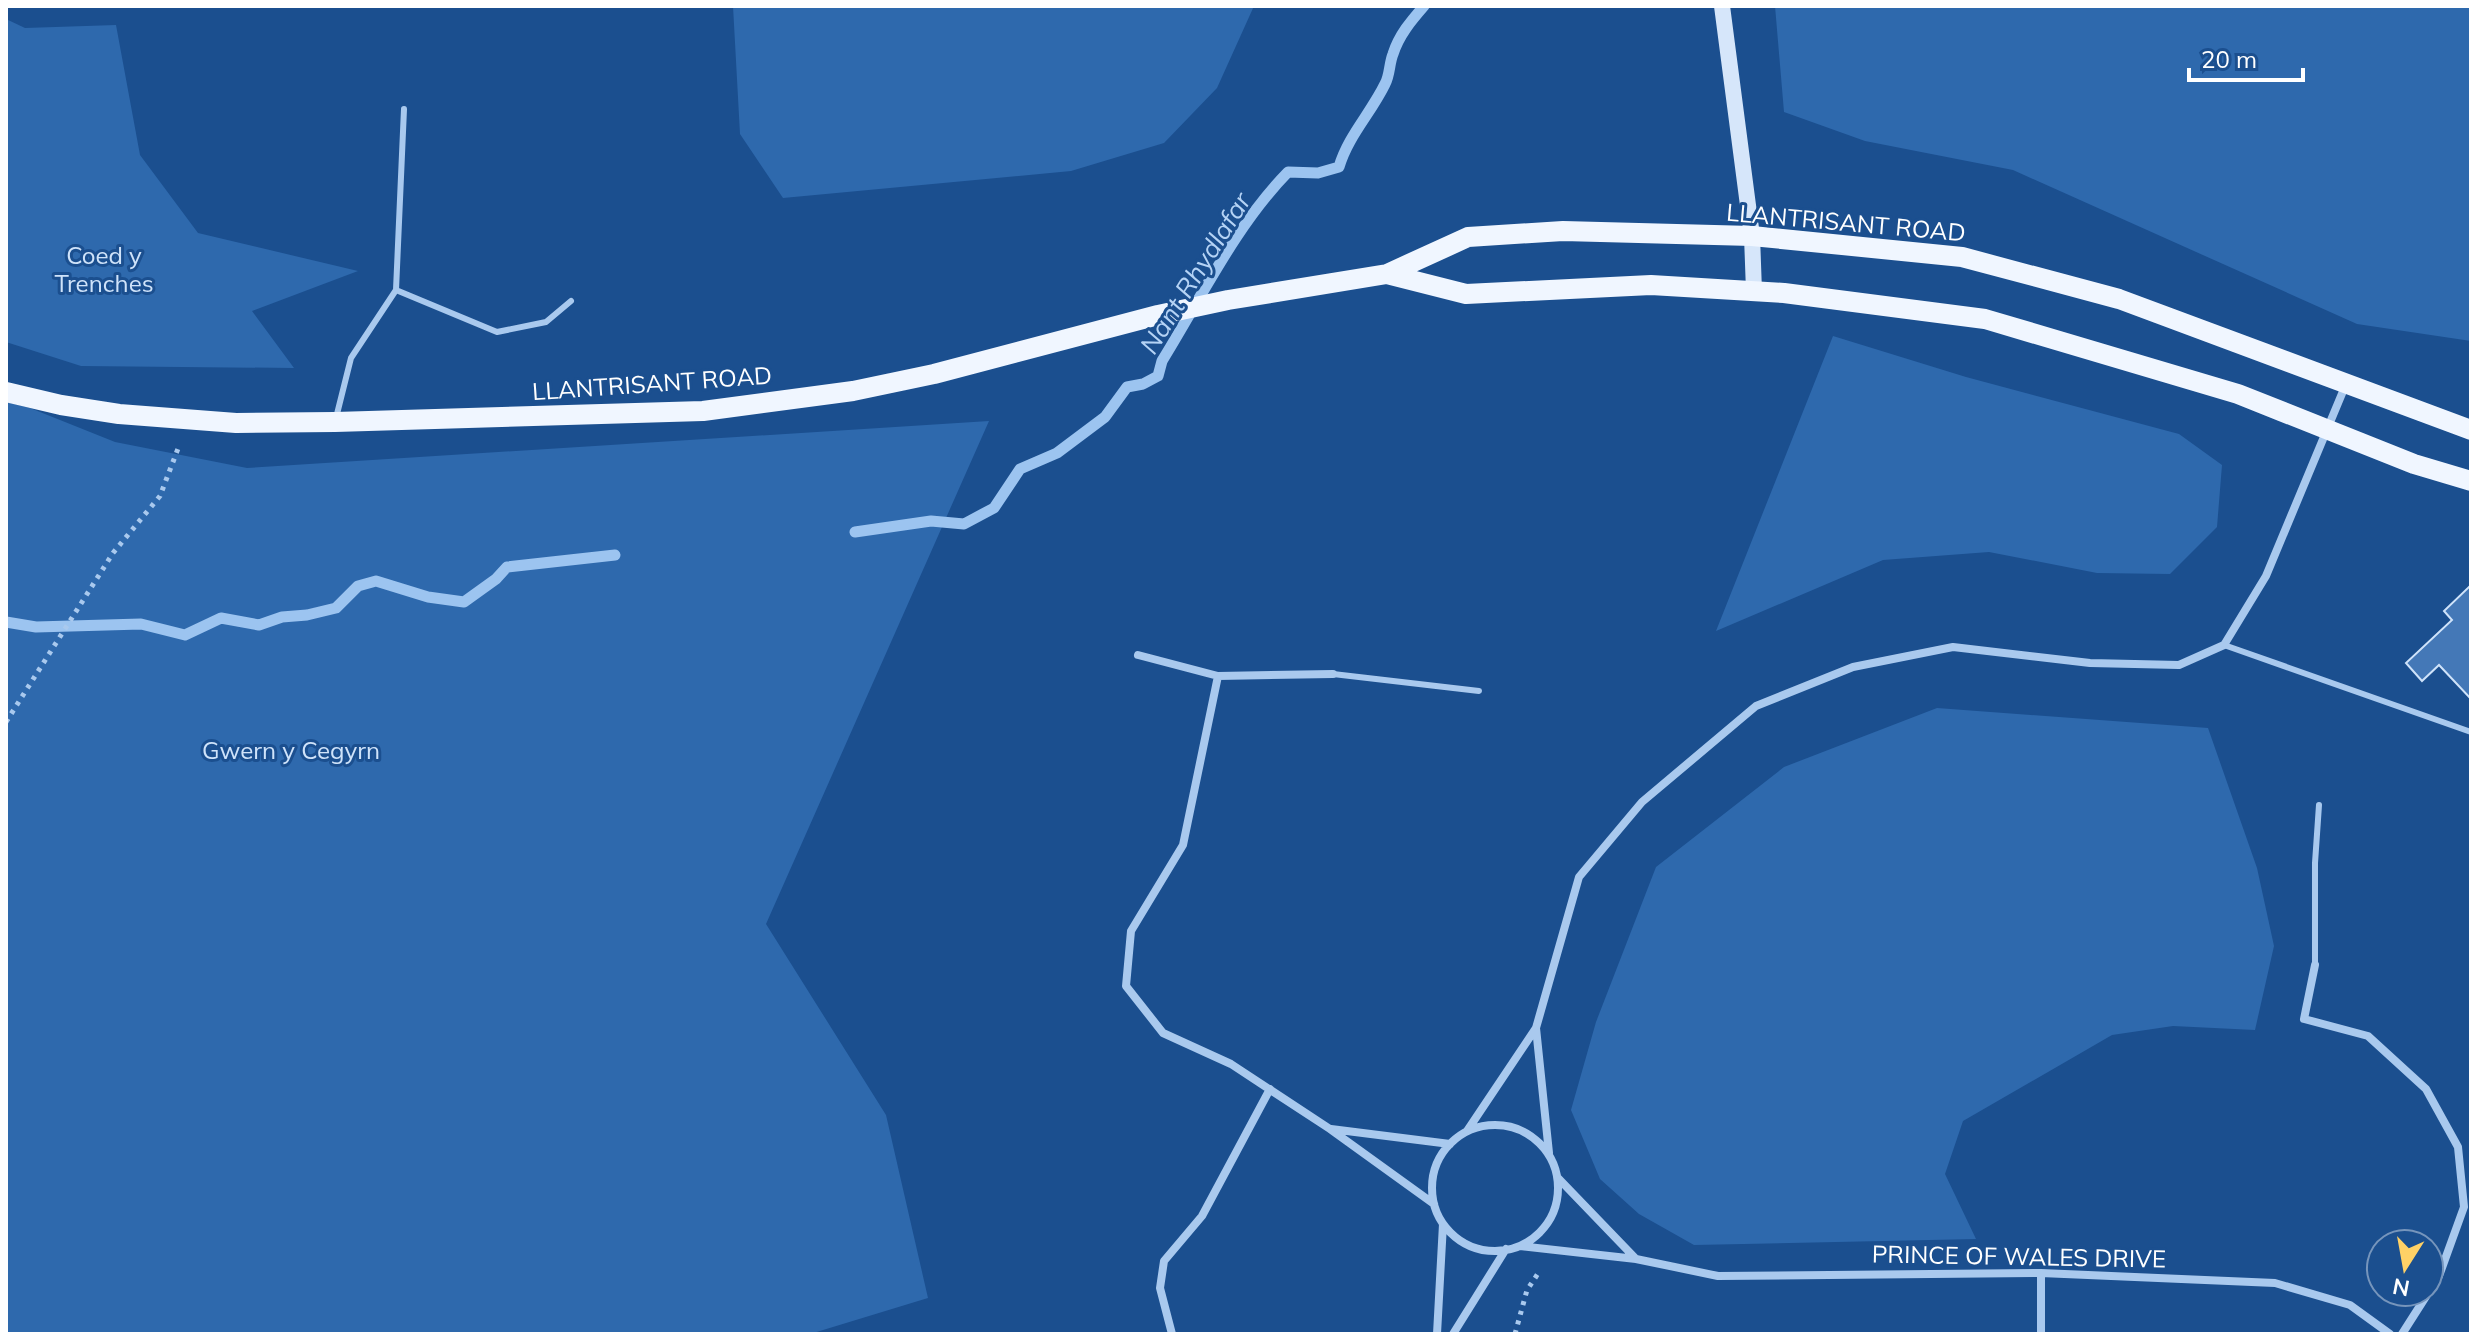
<svg xmlns="http://www.w3.org/2000/svg" width="2477" height="1340" viewBox="0 0 2477 1340" font-family="Mulish,sans-serif">
	<style>
		.green { fill: #2e69ad }
		.lines { fill: none; stroke-linecap: round; stroke-linejoin: round }
		.stream { stroke: #9cc4f0; stroke-width: 11 }
		.building { fill: #4478b7; stroke: #cfe3fa; stroke-width: 2 }
		.path { stroke: #a9c9ee; stroke-width: 5; stroke-dasharray: 4 6; stroke-linecap: butt }
		.lane { stroke: #a9c9ee; stroke-width: 6 }
		.street { stroke: #a9c9ee; stroke-width: 8 }
		.secondary { stroke: #d6e6fa; stroke-width: 16 }
		.primary { stroke: #f0f6ff; stroke-width: 20 }
		.labels { text-anchor: middle; dominant-baseline: central; stroke-width: 6; stroke-linejoin: round; paint-order: stroke }
		.street-label { font-size: 24px; fill: #fff; stroke: #1b4f8f }
		.park-label { font-size: 24px; fill: #cfe3fa; stroke: #1b4f8f }
		.water-label { font-size: 26px; font-style: italic; fill: #b5d3f5; stroke: #1b4f8f }
	</style>
	<rect width="100%" height="100%" fill="#1b4f8f"/>
	<path class="green" d="M733,6H1254L1217,88L1164,143L1071,171L783,198L740,134Z
		M1775,6H2471V341L2357,324L2013,170L1865,141L1784,112Z
		M6,19L25,28L116,25L140,155L198,233L358,271L252,311L294,368L81,366L6,342Z
		M1833,336L1966,377L2179,434L2222,465L2217,527L2170,574L2097,573L1989,552L1883,560L1716,631Z
		M6,402L30,408L115,442L247,468L989,421L766,924L886,1115L928,1298L810,1334H6Z
		M1937,708L2208,728L2257,868L2274,946L2255,1030L2173,1026L2112,1035L1963,1121L1945,1174L1976,1239L1694,1245L1639,1214L1600,1179L1571,1110L1596,1022L1656,867L1784,767Z"/>
	<g class="lines">
		<path class="stream" d="M855,532L931,521L964,524L994,508L1020,469L1057,453L1105,417L1127,387L1143,384L1158,376L1162,361C1201,298 1236,225 1288,172L1318,173L1339,167C1348,136 1371,113 1385,84C1390,75 1389,64 1393,54C1399,35 1411,21 1424,6
			M6,622L36,627L141,624L185,635L221,618L259,625L282,617L307,615L336,608L358,586L376,581L428,597L464,602L496,579L507,567L615,555"/>
	</g>
	<path class="building" d="M2471,585V699L2439,665L2422,681L2406,663L2452,620L2444,611Z"/>
	<g class="lines">
		<path class="path" d="M6,722L113,553L160,496L179,446
			M1515,1334L1527,1290L1539,1272"/>
		<path class="lane" d="M396,290L497,332L546,322L571,301
			M336,418L351,358L396,290L404,109
			M2224,645L2471,732
			M1333,674L1479,691
			M2315,965V863L2319,805"/>
		<path class="street" d="M1138,655L1218,676L1333,674
			M1218,676L1183,845L1131,931L1126,986L1163,1033L1231,1064L1330,1129L1434,1204
			M2315,965L2304,1019L2368,1036L2426,1089L2458,1147L2464,1207L2439,1276L2402,1334
			M1536,1028L1549,1153
			M1432 1188a63 63 0 1 1 126 0a63 63 0 1 1-126 0Z
			M1331,1129L1450,1144
			M1467,1131L1536,1028L1579,877L1642,802L1756,706L1853,667L1953,647L2090,663L2179,665L2224,645L2266,576L2346,384
			M1558,1178L1636,1259
			M1520,1246L1636,1259L1718,1276L2041,1273L2275,1283L2350,1305L2390,1334
			M1172,1334L1160,1288L1164,1261L1202,1216L1270,1089
			M1437,1334L1443,1224
			M1453,1334L1506,1249
			M2041,1334V1273"/>
		<path class="secondary" d="M1722,6L1752,236L1754,291"/>
		<path class="primary" d="M1387,274L1466,294L1651,285L1784,293L1985,319L2238,394L2414,464L2471,481
			M6,392L61,405L119,414L236,423L335,422L703,411L853,391L934,374L1158,315L1228,300L1387,274L1468,237L1563,231L1752,236L1962,257L2119,299L2471,430"/>
	</g>
	<g class="labels">
		<g class="street-label">
			<text transform="translate(1846 222) rotate(5)">LLANTRISANT ROAD</text>
			<text transform="translate(652 383) rotate(-4)">LLANTRISANT ROAD</text>
			<text transform="translate(2019 1256) rotate(1)">PRINCE OF WALES DRIVE</text>
		</g>
		<g class="park-label">
			<text x="104" y="255">Coed y<tspan x="104" dy="28">Trenches</tspan></text>
			<text x="291" y="750">Gwern y Cegyrn</text>
		</g>
		<g class="water-label">
			<text transform="translate(1195 273) rotate(-58)">Nant Rhydlafar</text>
		</g>
	</g>
	<rect width="2477" height="1340" fill="none" stroke="#ffffff" stroke-width="16"/>
	<g transform="translate(2405 1268) rotate(191)"><circle r="38" fill="#1b4f8f" stroke="#7695bc" stroke-width="2"/>
	<path d="M0-6L14 30L0 20L-14 30Z" fill="#ffd166"/>
	<text y="-12" font-size="22" font-weight="bold" text-anchor="middle" fill="#ffffff">N</text>
	</g>
	<path d="M2189 68v12h114v-12" fill="none" stroke="#ffffff" stroke-width="4"/>
	<text x="2201" y="68" font-size="24" fill="#ffffff" stroke="#1b4f8f" stroke-width="6" paint-order="stroke">20 m</text>
</svg>
